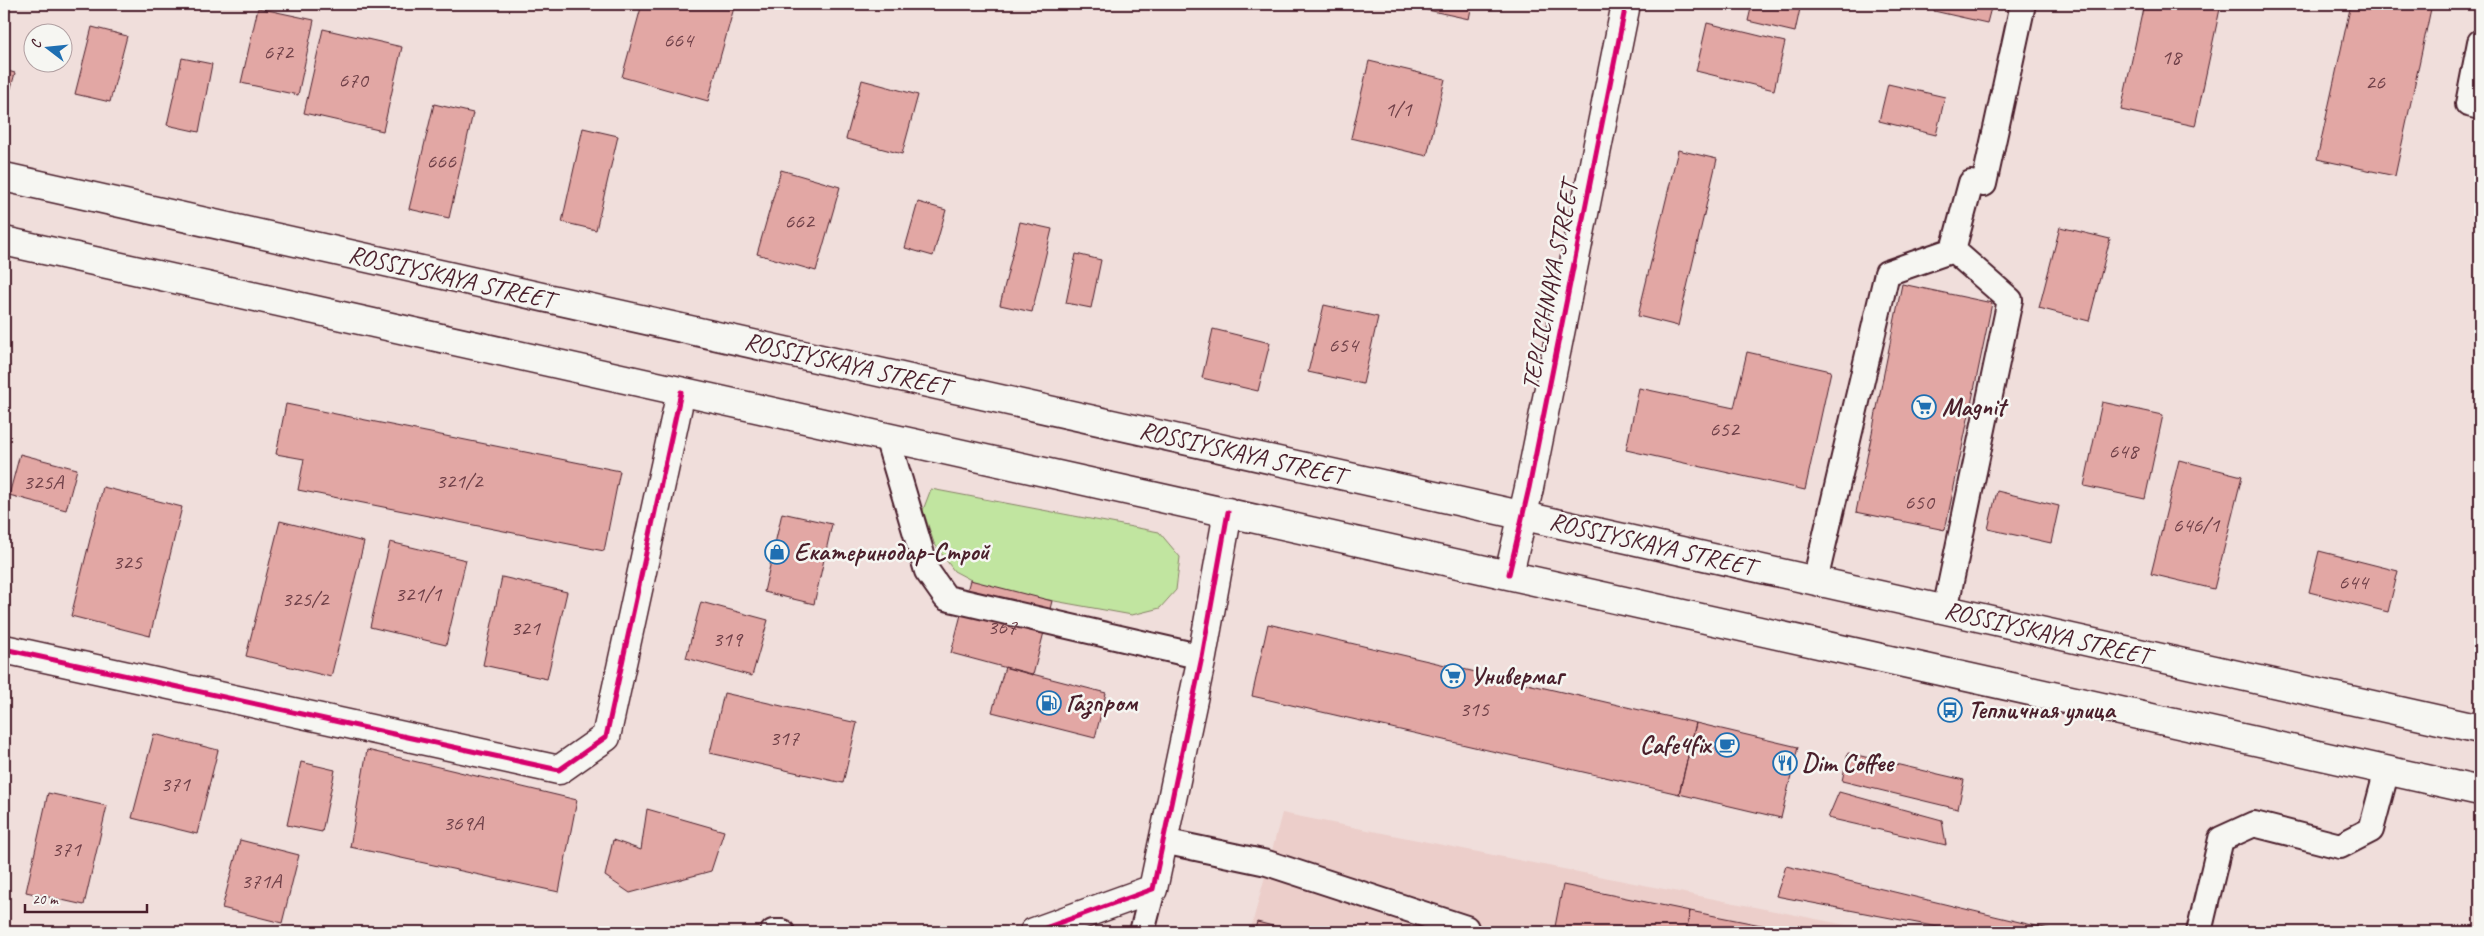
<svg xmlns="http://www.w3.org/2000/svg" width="2484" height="936" viewBox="0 0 2484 936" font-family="Caveat,sans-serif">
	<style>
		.built { fill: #ecceca }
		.green { fill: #c1e5a0; stroke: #868266 }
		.building { fill: #e2a7a4; stroke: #4a1f2b }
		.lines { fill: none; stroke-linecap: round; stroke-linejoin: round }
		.service-casing { stroke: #4a1f2b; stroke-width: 28 }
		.minor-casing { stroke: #4a1f2b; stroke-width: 31 }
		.secondary-casing { stroke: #4a1f2b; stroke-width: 31 }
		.service { stroke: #f6f6f2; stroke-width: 24 }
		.minor { stroke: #f6f6f2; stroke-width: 28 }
		.secondary { stroke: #f6f6f2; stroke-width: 28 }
		.cycleway-casing { stroke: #f6f6f2; stroke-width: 8 }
		.cycleway { stroke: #d6006c; stroke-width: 5 }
		.labels { text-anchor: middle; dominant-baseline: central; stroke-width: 5; stroke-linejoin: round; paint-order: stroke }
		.number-label { font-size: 22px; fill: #704149 }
		.street-label { font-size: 25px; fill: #4a1f2b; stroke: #f6f6f2 }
		.poi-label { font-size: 25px; font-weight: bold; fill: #4a1f2b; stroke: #f6f6f2; text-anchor: start }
	</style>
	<rect width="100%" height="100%" fill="#f0dedb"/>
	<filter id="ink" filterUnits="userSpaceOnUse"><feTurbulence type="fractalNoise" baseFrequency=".02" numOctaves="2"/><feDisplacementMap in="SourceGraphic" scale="10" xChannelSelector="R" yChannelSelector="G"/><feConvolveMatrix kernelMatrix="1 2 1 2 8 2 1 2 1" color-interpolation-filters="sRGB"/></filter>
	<g filter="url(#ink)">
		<path class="built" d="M1282,813L1881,932H1250Z"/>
		<path class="green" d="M931,489L1159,532L1180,557L1176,590L1160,608L1132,615L988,589L954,571L934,543L923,510Z"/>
		<path class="building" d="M642,4H735L708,101L622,77Z
			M1410,4H1472L1469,19L1409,6Z
			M1752,4H1801L1795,32L1748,21Z
			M1935,4H1992L1987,23L1934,11Z
			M2144,4H2221L2195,126L2121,110Z
			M2351,4H2432L2395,176L2317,159Z
			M258,8L314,20L298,95L241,83Z
			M1707,23L1785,42L1774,90L1696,71Z
			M92,27L127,36L110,102L75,94Z
			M323,29L402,47L383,131L304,113Z
			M182,58L212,64L199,132L167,125Z
			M1369,61L1445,79L1427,156L1351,138Z
			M4,70L15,73L9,95L4,94Z
			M862,80L918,95L902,154L846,139Z
			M1888,84L1945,97L1936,135L1879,121Z
			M434,104L473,113L449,218L409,209Z
			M583,128L618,136L596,230L562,222Z
			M1678,150L1717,159L1678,326L1638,316Z
			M781,170L840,187L816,271L757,254Z
			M918,202L946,210L933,256L905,248Z
			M1020,222L1052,229L1032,312L1000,305Z
			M2060,227L2110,239L2089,321L2039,308Z
			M1076,254L1101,260L1091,308L1066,303Z
			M1902,284L1992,303L1945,530L1856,512Z
			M1324,305L1378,317L1363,384L1308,372Z
			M1213,329L1270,343L1258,391L1202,378Z
			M1747,352L1831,371L1805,490L1626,450L1639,388L1734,408Z
			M2102,402L2163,415L2145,499L2084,486Z
			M286,404L620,471L604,551L298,490L304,459L276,454Z
			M20,454L77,469L66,510L9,495Z
			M2179,460L2242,476L2214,589L2151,574Z
			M103,487L182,507L150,636L71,616Z
			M1997,491L2059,506L2051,543L1988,529Z
			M782,513L832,524L814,604L764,592Z
			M280,521L364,542L331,677L246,656Z
			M390,542L466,560L446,645L370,627Z
			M2319,551L2398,571L2388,612L2309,592Z
			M502,577L567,592L547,679L483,665Z
			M970,580L1052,601L1033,675L951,653Z
			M701,602L768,620L752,676L686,658Z
			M1268,624L1696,723L1679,794L1252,696Z
			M1005,667L1106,693L1095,738L992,712Z
			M724,693L857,723L843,783L710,753Z
			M1696,723L1798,747L1781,818L1679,794Z
			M154,734L218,750L197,834L132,818Z
			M367,750L577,800L559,892L350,847Z
			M1848,753L1964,780L1958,809L1842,781Z
			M301,762L335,770L322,832L287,825Z
			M1839,792L1942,820L1946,845L1828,818Z
			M48,793L107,806L84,905L26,892Z
			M647,809L724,831L711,871L630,893L605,876L613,840L641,850Z
			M240,840L299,855L282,923L222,908Z
			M1786,866L2061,932H1964L1776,896Z
			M1563,885L1690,911L1686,932H1554Z
			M1690,911L1796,932H1686Z
			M1257,922L1297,932H1254Z"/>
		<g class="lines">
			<g class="service-casing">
				<path id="service" d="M2480,42L2468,104L2480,107
					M1984,184L2023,4
					M887,437L927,571L946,598L1202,657
					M1815,581L1887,273L1953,250L1971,183
					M1945,610L2010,300L1953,250
					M1163,841L1267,863L1466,928
					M773,932H782
					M1142,932L1153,889
					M2199,932L2221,839L2254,824L2340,846L2371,830L2387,770"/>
			</g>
			<g class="minor-casing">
				<path id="minor" d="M1509,574L1529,488L1626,4
					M4,649L559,770L606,737L681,392
					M1034,932L1153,889L1202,657L1228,512"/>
			</g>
			<g class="secondary-casing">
				<path id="secondary" d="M4,177L2480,729
					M4,241L2480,791"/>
			</g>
			<use href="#service" class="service"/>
			<use href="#minor" class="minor"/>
			<use href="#secondary" class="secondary"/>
			<g class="cycleway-casing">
				<path id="cycleway" d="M1509,574L1529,488L1626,4
					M4,649L559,770L606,737L681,392
					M1034,932L1153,889L1202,657L1228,512"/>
			</g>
			<use href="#cycleway" class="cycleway"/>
		</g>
	</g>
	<defs>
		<g id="supermarket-ring" transform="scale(1.25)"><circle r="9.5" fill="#f6f6f2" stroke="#1f6fb2" stroke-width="1.5"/><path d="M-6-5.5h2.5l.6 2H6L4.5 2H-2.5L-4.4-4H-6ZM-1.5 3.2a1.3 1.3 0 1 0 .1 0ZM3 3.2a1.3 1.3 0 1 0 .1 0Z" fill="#1f6fb2"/></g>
		<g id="shop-ring" transform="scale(1.25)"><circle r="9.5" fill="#f6f6f2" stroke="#1f6fb2" stroke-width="1.5"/><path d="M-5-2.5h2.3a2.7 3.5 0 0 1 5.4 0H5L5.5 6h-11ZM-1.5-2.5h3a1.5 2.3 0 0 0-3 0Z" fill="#1f6fb2"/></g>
		<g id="fuel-ring" transform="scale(1.25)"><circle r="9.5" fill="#f6f6f2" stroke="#1f6fb2" stroke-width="1.5"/><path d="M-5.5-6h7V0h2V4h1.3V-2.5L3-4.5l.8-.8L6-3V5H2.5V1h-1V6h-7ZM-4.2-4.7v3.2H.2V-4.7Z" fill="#1f6fb2"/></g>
		<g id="bus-ring" transform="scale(1.25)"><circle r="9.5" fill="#f6f6f2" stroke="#1f6fb2" stroke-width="1.5"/><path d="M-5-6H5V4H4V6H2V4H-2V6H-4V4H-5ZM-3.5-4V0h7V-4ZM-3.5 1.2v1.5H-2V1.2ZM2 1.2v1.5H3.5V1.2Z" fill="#1f6fb2"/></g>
		<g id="cafe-ring" transform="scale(1.25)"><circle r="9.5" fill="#f6f6f2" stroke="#1f6fb2" stroke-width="1.5"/><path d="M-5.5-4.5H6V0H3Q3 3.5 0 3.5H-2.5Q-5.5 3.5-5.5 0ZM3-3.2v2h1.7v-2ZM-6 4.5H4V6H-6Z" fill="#1f6fb2"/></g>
		<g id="restaurant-ring" transform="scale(1.25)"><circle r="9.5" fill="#f6f6f2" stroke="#1f6fb2" stroke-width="1.5"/><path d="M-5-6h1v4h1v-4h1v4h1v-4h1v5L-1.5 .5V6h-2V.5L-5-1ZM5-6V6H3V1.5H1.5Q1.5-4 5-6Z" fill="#1f6fb2"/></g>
	</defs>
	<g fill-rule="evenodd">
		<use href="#supermarket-ring" x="1924" y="407"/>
		<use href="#shop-ring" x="777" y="552"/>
		<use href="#supermarket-ring" x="1453" y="676"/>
		<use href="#fuel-ring" x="1049" y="703"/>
		<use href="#bus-ring" x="1950" y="710"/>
		<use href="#cafe-ring" x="1727" y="745"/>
		<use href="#restaurant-ring" x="1785" y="763"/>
	</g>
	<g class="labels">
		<g class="number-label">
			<text x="678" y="40">664</text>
			<text x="278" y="52">672</text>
			<text x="2171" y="57">18</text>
			<text x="353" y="80">670</text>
			<text x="2375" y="82">26</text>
			<text x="1398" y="109">1/1</text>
			<text x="441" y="161">666</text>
			<text x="799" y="221">662</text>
			<text x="1343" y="345">654</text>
			<text x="1724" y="429">652</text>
			<text x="2123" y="451">648</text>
			<text x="459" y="481">321/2</text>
			<text x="43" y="482">325А</text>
			<text x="1919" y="502">650</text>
			<text x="2196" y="525">646/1</text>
			<text x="127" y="562">325</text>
			<text x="2353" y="582">644</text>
			<text x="418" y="594">321/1</text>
			<text x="305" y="599">325/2</text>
			<text x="1002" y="627">367</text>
			<text x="525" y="628">321</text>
			<text x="727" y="639">319</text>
			<text x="1474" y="709">315</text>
			<text x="784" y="738">317</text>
			<text x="175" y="784">371</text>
			<text x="463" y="823">369А</text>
			<text x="66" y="849">371</text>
			<text x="261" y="881">371А</text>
		</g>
		<g class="street-label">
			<text transform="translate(451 277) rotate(13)">ROSSIYSKAYA STREET</text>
			<text transform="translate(1550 286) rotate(-79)">TEPLICHNAYA STREET</text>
			<text transform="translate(847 364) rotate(13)">ROSSIYSKAYA STREET</text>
			<text transform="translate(1242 453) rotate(13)">ROSSIYSKAYA STREET</text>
			<text transform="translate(1652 544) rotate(13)">ROSSIYSKAYA STREET</text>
			<text transform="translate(2047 633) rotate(13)">ROSSIYSKAYA STREET</text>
		</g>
		<g class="poi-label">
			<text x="1942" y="407">Magnit</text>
			<text x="794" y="552">Екатеринодар-Строй</text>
			<text x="1470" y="676">Универмаг</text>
			<text x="1066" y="703">Газпром</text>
			<text x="1968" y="710">Тепличная улица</text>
			<text x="1710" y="745" text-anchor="end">Cafe4fix</text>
			<text x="1802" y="763">Dim Coffee</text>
		</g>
	</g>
	<rect width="2484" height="936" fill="none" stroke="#f6f6f2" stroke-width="20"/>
	<rect x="10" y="10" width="2464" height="916" fill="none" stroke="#4a1f2b" stroke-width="2" filter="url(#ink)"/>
	<g transform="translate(48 48) rotate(286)"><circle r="24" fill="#f6f6f2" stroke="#b1a0a2"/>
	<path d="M0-4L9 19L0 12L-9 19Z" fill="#1f6fb2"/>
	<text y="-8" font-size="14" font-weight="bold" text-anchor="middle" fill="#4a1f2b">С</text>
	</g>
	<path d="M25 904v8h122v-8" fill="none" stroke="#4a1f2b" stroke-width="2.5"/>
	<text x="32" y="904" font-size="15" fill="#4a1f2b" stroke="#f6f6f2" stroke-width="4" paint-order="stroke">20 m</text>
</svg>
